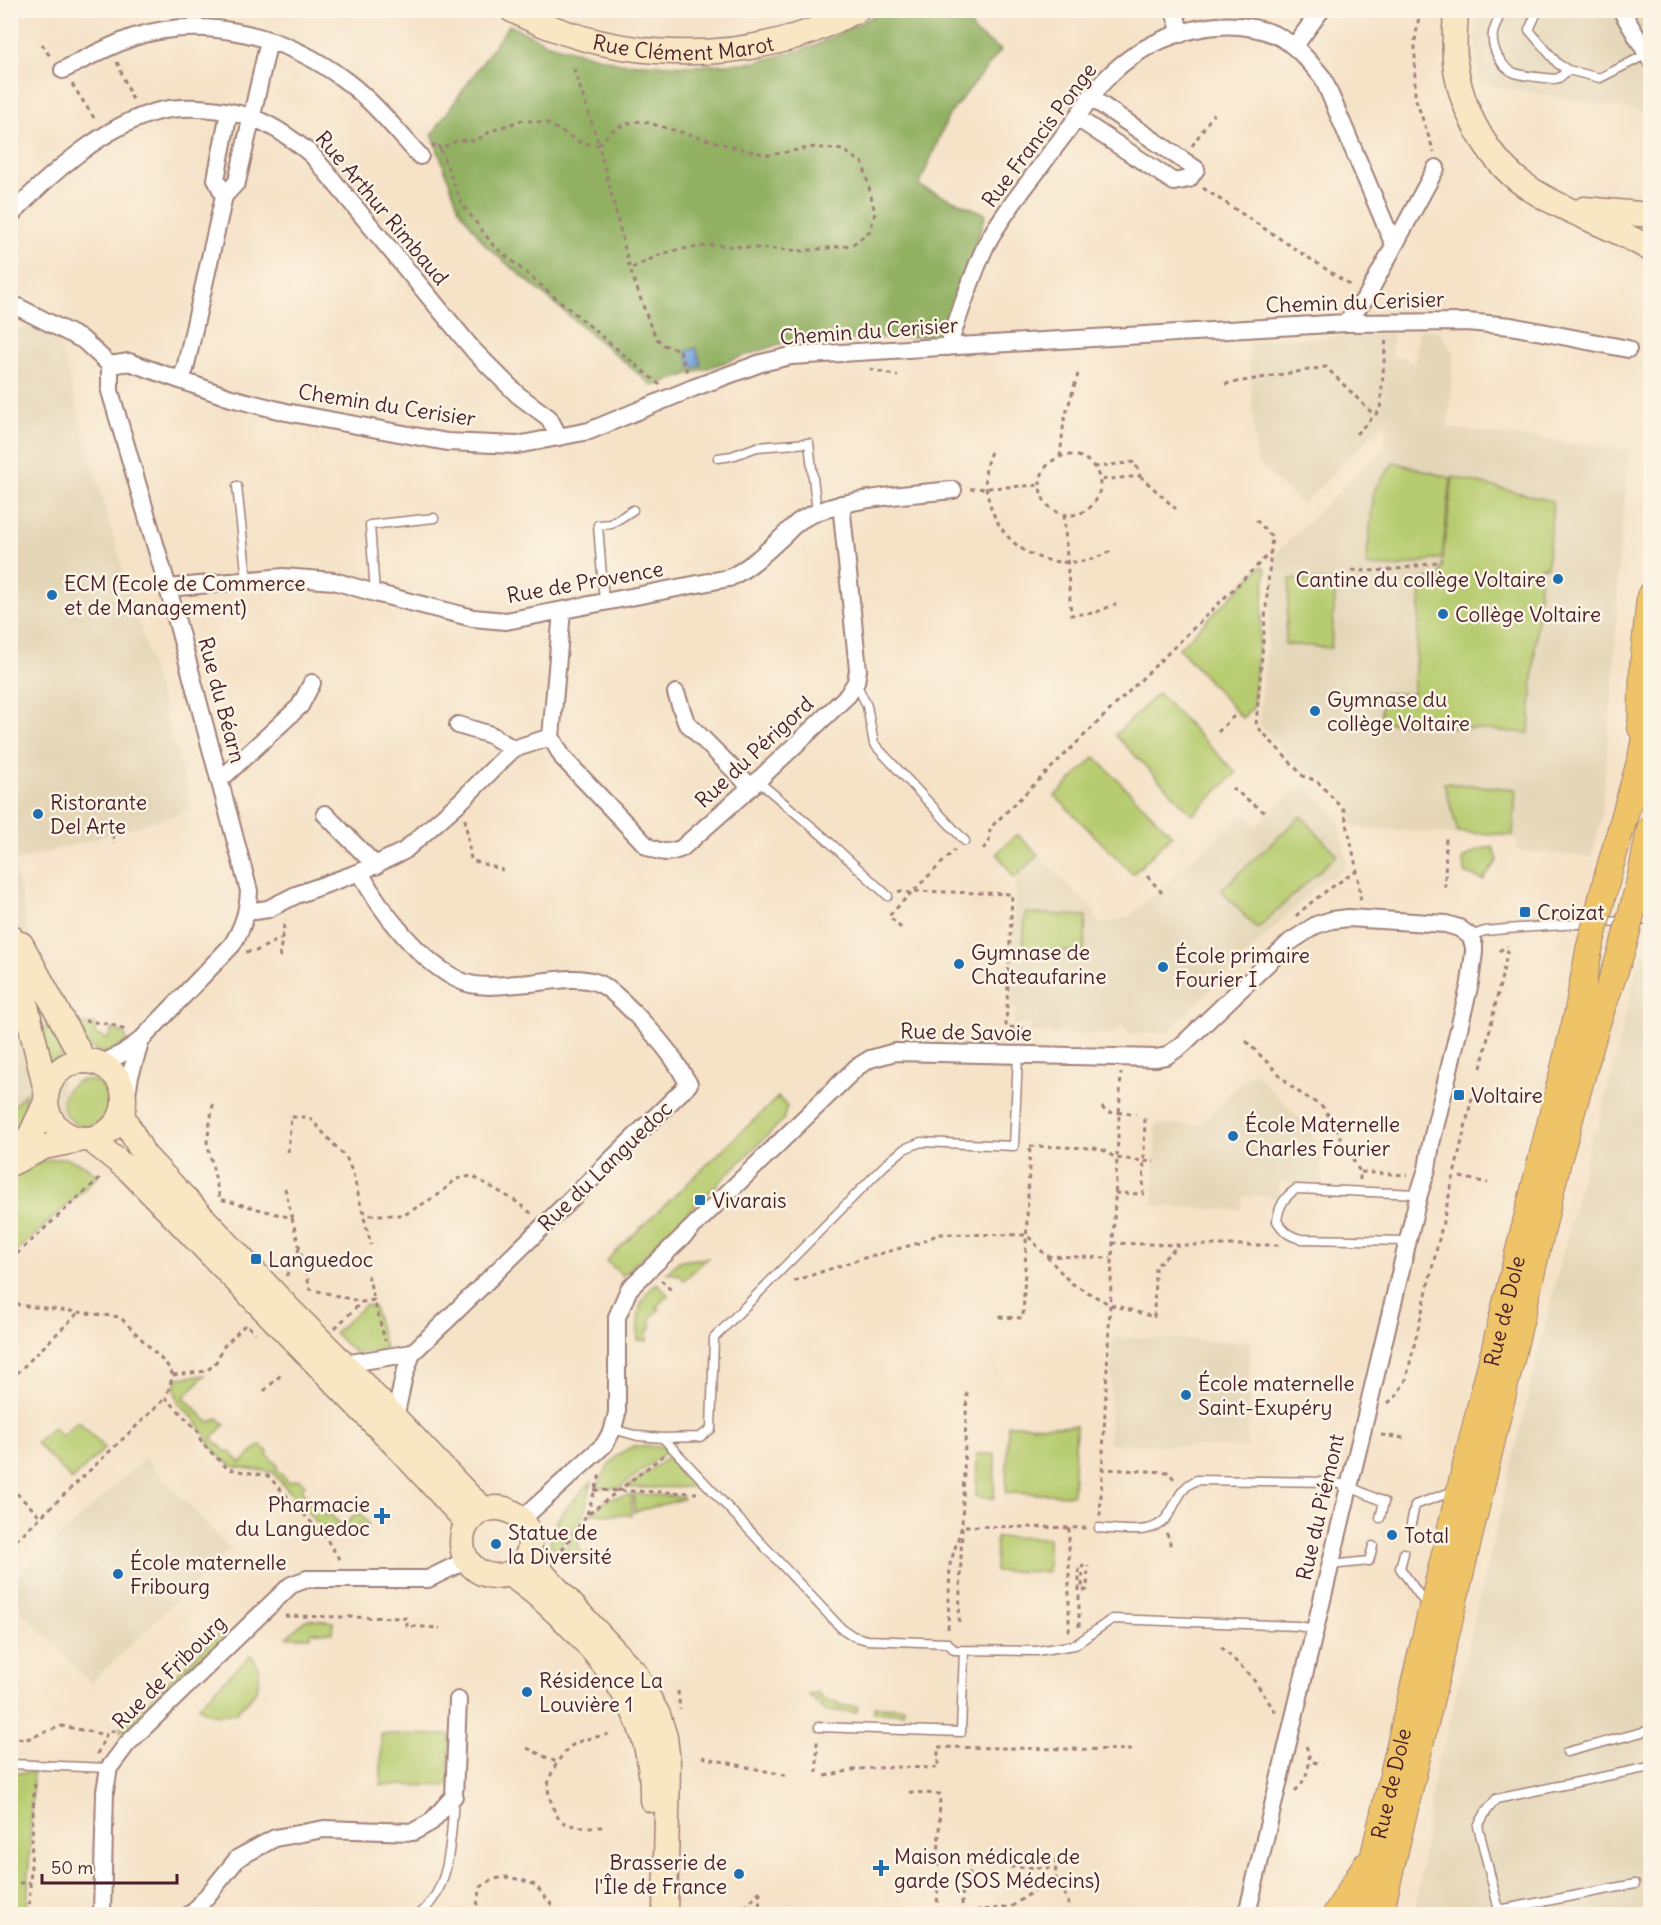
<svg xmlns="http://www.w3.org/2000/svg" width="1661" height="1925" viewBox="0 0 1661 1925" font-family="Delius,sans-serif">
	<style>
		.built { fill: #e4d6b7 }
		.green { fill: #b7cc70; stroke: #80764e; stroke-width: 1.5 }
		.forest { fill: #91b062; stroke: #6e6846; stroke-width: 1.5 }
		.water { fill: #70a1db; stroke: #5d6083; stroke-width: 1.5 }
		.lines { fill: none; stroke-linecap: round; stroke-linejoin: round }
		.lane-casing { stroke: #a08079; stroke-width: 11 }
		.street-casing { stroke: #a08079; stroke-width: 20 }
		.secondary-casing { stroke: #a08079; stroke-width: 27 }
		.primary-casing { stroke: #a08079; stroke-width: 28 }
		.path { stroke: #a08079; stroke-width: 3; stroke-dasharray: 4.5 4.5; stroke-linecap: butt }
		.lane { stroke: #fff; stroke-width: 8 }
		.street { stroke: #fff; stroke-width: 16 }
		.secondary { stroke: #f9e7c3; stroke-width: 24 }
		.primary { stroke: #efc469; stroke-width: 26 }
		.primary-bridge-casing { stroke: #a08079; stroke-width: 28; stroke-linecap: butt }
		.primary-bridge { stroke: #efc469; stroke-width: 26 }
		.poi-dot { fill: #1f6fb2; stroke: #fcf5e5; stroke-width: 2 }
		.labels { text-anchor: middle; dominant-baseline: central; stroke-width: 5; stroke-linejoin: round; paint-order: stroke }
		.street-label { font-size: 21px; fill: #4a1f2b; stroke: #fcf5e5 }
		.poi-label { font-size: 21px; fill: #4a1f2b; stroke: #fcf5e5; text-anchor: start }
	</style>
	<rect width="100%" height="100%" fill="#fcf5e5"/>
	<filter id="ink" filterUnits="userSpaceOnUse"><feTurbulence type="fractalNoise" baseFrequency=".0167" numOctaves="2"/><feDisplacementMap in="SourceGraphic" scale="12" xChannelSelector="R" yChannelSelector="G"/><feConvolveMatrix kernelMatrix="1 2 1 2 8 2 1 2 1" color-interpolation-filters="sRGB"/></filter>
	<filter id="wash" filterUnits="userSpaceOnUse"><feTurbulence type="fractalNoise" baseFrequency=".008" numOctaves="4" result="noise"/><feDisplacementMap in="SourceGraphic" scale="24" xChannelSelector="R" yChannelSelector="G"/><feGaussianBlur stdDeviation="1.35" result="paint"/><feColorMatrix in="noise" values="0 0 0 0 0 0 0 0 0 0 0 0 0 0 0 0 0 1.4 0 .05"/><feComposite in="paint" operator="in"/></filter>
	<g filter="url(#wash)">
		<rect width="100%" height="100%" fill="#f5e2c7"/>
		<path class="built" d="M1479,11H1650V113L1481,84L1475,36Z
			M30,327H42L59,342L107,515L193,810L13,862L69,1114L11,1167L10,332Z
			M1419,329L1439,331L1454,353L1448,428L1630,450L1619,552L1614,675L1601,819L1592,857L1517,851V839L1353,827L1348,804L1321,776L1305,774L1259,724L1276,553L1385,447L1387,421L1302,505L1256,461L1248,341L1392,334V357H1407V362L1415,363Z
			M1304,781L1339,818L1347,863L1335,876L1324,879L1167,1032L1131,1034L1122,1024L1113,1034H1030L1029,1024H1015L1016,1009L1010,1008L1016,881L1014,878L1038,855L1097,914L1094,918L1103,925L1130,916L1243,812L1256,826Z
			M1641,952L1650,955V1914H1415L1436,1762L1442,1752L1592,1132L1597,1133Z
			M1253,1071L1305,1124L1318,1146L1321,1164L1320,1183L1279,1182V1197L1243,1196L1242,1210L1153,1206L1156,1124L1199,1125Z
			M1113,1337L1251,1342L1247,1448L1109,1444Z
			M145,1458L230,1549L91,1683L22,1611L12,1581Z"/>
		<path class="green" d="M1394,462L1451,478L1442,558L1395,567L1366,566L1374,490Z
			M1453,477L1553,501L1547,567H1541L1529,733L1380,722L1383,693L1413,694L1422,579H1440Z
			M1262,566L1266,569L1253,708L1242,718L1179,648Z
			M1290,579L1336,582L1331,648L1285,644Z
			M1158,693L1236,773L1193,815L1115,735Z
			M1095,757L1172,835L1133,874L1055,796Z
			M1444,783L1516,789L1513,835L1458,832Z
			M1301,816L1337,855L1257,929L1221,890Z
			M1017,834L1038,855L1014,878L997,853Z
			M1493,847L1498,860L1483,880L1466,874L1462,859L1480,849Z
			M1025,913L1086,916L1084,952L1023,949Z
			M80,1024H96L94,1034L108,1039L112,1029L125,1034L127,1040C102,1065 91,1050 75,1027Z
			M57,1027L69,1054L58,1058L49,1065L38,1029Z
			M63 1103a23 23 0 1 1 46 0a23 23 0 1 1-46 0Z
			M25,1094V1115L11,1136V1109Z
			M778,1097L787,1106L783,1120L623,1276L606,1261Z
			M65,1158L84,1165L98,1176L11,1257V1179C25,1165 45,1159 65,1158Z
			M708,1258L684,1280L680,1275L667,1273L679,1261Z
			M657,1283L668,1295L656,1307L660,1309L651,1317V1329L647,1330V1341L638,1340C638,1315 636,1301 657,1283Z
			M365,1305L374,1307L385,1348L371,1352H354L334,1333Z
			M205,1375L184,1397L206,1420L210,1422L218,1418L225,1425L212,1438L226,1452L229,1451L241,1463L260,1445L268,1452L267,1455L278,1466L276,1469L289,1482L299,1479L305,1485L301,1490L327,1516L330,1514L340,1524L343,1522L346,1523L359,1511L369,1525L348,1526L327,1530L319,1525L272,1472L236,1467L226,1462L214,1450L197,1422L179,1403L174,1388L178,1378Z
			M78,1421L105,1448L72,1480L36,1443L53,1427L62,1436Z
			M1008,1425L1076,1426L1073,1495L1006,1493Z
			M634,1446L668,1447L669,1450L619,1488H596C607,1468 612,1455 634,1446Z
			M977,1454H995L994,1498L976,1497Z
			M670,1456L697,1487L626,1488Z
			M592,1481L584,1514L556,1551L550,1544C551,1517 575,1500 592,1481Z
			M636,1494L682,1497L683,1499L634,1512V1495Z
			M632,1495L631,1515L590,1514L610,1498Z
			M579,1529V1553L602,1554V1559H562L561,1554Z
			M996,1537L1048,1538V1572L995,1571Z
			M308,1619L333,1622L332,1633L312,1632L310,1637H287L304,1621Z
			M223,1630L224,1635L222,1641L124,1733L119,1729Z
			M251,1655C260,1664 262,1680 255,1692C251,1699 241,1707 235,1713C220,1715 209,1717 198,1706Z
			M811,1693L814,1695L817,1693L825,1701L838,1702V1706H857V1712L825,1711L809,1695Z
			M874,1706L904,1707L903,1713L874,1712Z
			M381,1734L450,1735L449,1786L381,1785Z
			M11,1773H33L27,1914H11Z"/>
		<path class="forest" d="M956,10L964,11L975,33L1001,50L949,115L919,186L986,214L944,335L783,343L653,386L487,247L459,209L432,134L509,25L548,44L620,63L691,66L756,62L814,46L883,11Z"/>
		<path class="water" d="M696,348L701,365L691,368L686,351Z"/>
	</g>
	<g filter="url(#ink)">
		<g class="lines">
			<g class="lane-casing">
				<path id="lane" d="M1501,10C1499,18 1495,26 1493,33C1491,48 1501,68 1515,73C1527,77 1541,77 1554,79L1559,78L1568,70
					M1538,10L1529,30L1558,64L1568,70L1600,78L1647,54
					M718,458L732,456L757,447L809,443L817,512
					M237,486L247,580
					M375,593L370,525L434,518
					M604,602L598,525L611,524L633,510
					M856,683L867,706L874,744L965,841
					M758,781L824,837L888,896
					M1470,936L1485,931L1506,929L1650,919
					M1407,1241L1301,1239C1289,1236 1284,1232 1277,1221C1279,1207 1283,1198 1296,1189L1419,1194
					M613,1429L638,1436L663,1438L700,1437L711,1429L714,1338L884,1166L904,1149L921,1142L1014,1146L1018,1055
					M663,1438L841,1628L853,1636L867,1640L948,1643L954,1650L1037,1651L1075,1645L1112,1619L1298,1626L1314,1629
					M1411,1524L1415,1505L1454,1491
					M1099,1528C1115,1529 1132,1532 1147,1529C1178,1523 1170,1491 1197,1480L1332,1482L1348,1486L1384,1502L1380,1518
					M1404,1553L1400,1568L1427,1606
					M1330,1565L1369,1561L1373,1546
					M819,1727L961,1732L964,1651
					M1567,1752L1650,1730
					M10,1764L109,1768
					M1635,1884L1499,1910L1478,1826L1486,1812L1496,1799L1650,1767
					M420,1914C452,1886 450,1840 454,1800"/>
			</g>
			<g class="street-casing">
				<path id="street" d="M1174,10L1181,34
					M1621,10L1650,59
					M1294,47L1321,10
					M63,70C86,58 109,46 134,37C205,14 288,36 346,81C374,102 396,130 420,156
					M1077,118L1174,182L1189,179L1196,169L1090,97
					M224,196L216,179L229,112
					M10,216C47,176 106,124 159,111C187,105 223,108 250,117C272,124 294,140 312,155L474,351L518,395L549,418L559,437
					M10,303L83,340L110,365L129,362L231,398L286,412L447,442L517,445L589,431L693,388L761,363L791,356L1346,323L1466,322L1511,326L1628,349
					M1346,323L1367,296L1436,168
					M948,347C960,313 971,277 986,245C1001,216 1024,189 1043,163C1054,148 1065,134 1076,119C1085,105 1094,91 1106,79C1146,36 1219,11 1276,35C1295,44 1310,62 1323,78L1394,245
					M180,379L185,369L224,196L237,182L269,40
					M168,588L283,577L334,581L375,593L473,618L506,621L729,578C749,568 764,554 780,539C787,533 793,525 801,520C839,497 908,495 953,490
					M676,693L686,722L751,787
					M458,725L491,735L513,749
					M551,737L563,758L647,846C660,853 669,854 682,848L751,787L848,695L856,682L858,670L841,504
					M220,780L300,706L312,683
					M325,814L376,866
					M360,872C380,911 421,963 461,981C481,990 509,984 530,983C551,981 578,975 598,983C615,989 660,1040 672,1057C678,1065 683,1075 689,1084L448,1319L412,1353
					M248,909L255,911L268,909L296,895L360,872L404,851L462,800L513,749L551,737L562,611
					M101,1064L123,1053L141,1040L232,945C243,927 248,912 249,891L168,588L110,391V365
					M125,1104L130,1076L141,1040
					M344,1364L412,1353L404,1376L395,1418
					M522,1519L604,1445L613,1429L617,1413V1317L629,1289L857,1067L870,1059L895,1052L1156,1058L1166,1056L1181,1046L1290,942L1316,925L1332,920L1348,918L1446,924L1459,928L1470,936L1474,946V952L1470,983L1431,1144L1427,1169L1419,1194L1247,1914
					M102,1914L105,1791L109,1768L127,1744L269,1606L291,1585L307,1579H428L467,1560
					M190,1914L194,1912L238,1858L275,1838L324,1829L413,1832L431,1822L454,1796L458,1700"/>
			</g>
			<g class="secondary-casing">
				<g id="secondary">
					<path id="s1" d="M512,10C602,57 710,65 806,33C824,27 840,18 857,10"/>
					<path d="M1456,10C1455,30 1453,50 1456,70C1464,116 1491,165 1532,190C1569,214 1613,226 1650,249"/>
					<path d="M1584,209L1650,215"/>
					<path d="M10,936L46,1091"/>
					<path d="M21,944L84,1061"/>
					<circle cx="85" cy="1100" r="39"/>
					<path d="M122,1115L144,1155L289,1309L344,1364L470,1497L484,1509"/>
					<path d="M91,1140L129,1170L406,1456L467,1522"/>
					<path d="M12,1162L31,1134L45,1104"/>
					<path d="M12,1163L44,1147L79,1140"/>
					<circle cx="496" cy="1542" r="34"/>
					<path d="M529,1551L543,1574L635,1673L658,1715L665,1737L668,1763L665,1914"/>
					<path d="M509,1574C535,1591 556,1611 578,1634C623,1682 654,1732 652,1800"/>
				</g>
			</g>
			<g class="primary-casing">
				<g id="primary">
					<path d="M1641,728L1643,666L1650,596"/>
					<path d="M1641,876L1650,829"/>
					<path d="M1607,878L1641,758L1650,709"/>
					<path d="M1336,1914L1365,1866"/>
					<path id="s2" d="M1360,1914L1460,1489L1577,1015L1589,950"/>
					<path d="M1380,1914L1558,1161L1597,1023L1623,947"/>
				</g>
			</g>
			<path class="path" d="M1420,10L1415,41V97L1434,152
				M42,44L51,58
				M117,62L134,103
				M574,69L599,145
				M72,84L96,121
				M599,145L610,132L625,124L642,121L733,147L769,155L815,147L843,150L863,163L870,192L875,213L870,231L852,245L803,251L713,245L676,250L659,255L630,269
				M1192,146L1214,113
				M432,147L437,143L440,149L458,140L475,141L491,131L522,120L547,123L581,143L599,145L630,269L650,325L657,339L664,345L680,350L687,372
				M440,149L462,204L493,245L660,385
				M1203,188L1353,287
				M870,369L898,376
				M1225,384L1326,367L1374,415
				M1356,434L1380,410L1386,338
				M991,452C984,466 984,482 988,497C1001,555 1059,578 1111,551
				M1040 485a30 30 0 1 1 60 0a30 30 0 1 1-60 0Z
				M1060,457L1064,420L1078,374
				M1094,467L1135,462L1140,476L1100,480
				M1140,476L1176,509
				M970,489L1040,485
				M1064,515L1071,615L1094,613L1116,604
				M1256,520L1272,537L1256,725L1303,776L1317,781L1344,810L1357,871L1361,902
				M1352,570C1382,573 1414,567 1442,561
				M1218,732L1237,713
				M1232,788L1268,815
				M465,819L471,860L503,870
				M110,826L115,844
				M983,849L989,842L990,828L1271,552
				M1147,876L1165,896
				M1445,888L1446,834
				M898,891L911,893L955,850
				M915,891L1012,894
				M1012,896L1006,1027L1025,1028V1038
				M1296,916C1315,898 1335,884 1357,871
				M901,928L889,916L911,893
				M282,938L285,920
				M1499,951L1507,946
				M246,952L256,951L282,938L279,960
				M85,1021L110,1024L125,1030
				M1246,1041L1294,1089L1324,1108L1360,1172
				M1481,1068L1509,945
				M213,1104L207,1142L220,1199L292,1218L310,1289L362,1302L374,1300L385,1341
				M1102,1107L1106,1112L1136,1114
				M1030,1146L1093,1148L1101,1149L1116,1158L1154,1162
				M288,1152L291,1117H309L347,1159L353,1174L371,1245
				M1460,1177L1488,1183
				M1360,1180V1172L1407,1175
				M285,1188L292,1218
				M1115,1193L1143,1194L1145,1115
				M362,1210L370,1215H404L438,1195L456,1179L472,1176L514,1200L532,1214
				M1112,1243L1179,1245H1281
				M1047,1256L1111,1258
				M10,1260L101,1177
				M368,1275L374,1299
				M286,1276L296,1261L299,1247
				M661,1280L672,1291
				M794,1281L857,1260L919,1243L939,1234L1027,1235L1071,1283L1109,1304L1154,1317L1155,1267L1179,1245
				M10,1296L19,1305L120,1317L167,1365L173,1375L166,1398L198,1431L201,1442L228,1469L268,1476L326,1538L341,1562
				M999,1317L1023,1318L1030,1146
				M335,1328L362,1302
				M173,1375L207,1371L216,1362L224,1346L246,1324L255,1333
				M10,1380L79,1312
				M264,1391L283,1373
				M1388,1403L1396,1396L1406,1380L1475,1085
				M1381,1435L1404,1438
				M1101,1469L1169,1472L1175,1481
				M10,1487L41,1517
				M594,1490L697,1493
				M587,1514L601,1472
				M1100,1516L1121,1073
				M1069,1528V1634
				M1166,1533L1170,1539V1550
				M10,1546L166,1398
				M557,1557L586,1516L664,1455
				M285,1616L407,1618V1626L440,1628
				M959,1622L962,1526L1087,1528
				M1079,1627V1566H1083L1082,1590H1087L1088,1566
				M948,1629L950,1564L962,1526L967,1390
				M1221,1647L1251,1676L1277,1714
				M678,1691L680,1710
				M10,1734L24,1740L62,1726L106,1735
				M527,1748L558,1763
				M97,1754L106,1735L114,1730
				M702,1757L788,1776
				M1313,1762L1322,1764
				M817,1773V1739
				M825,1776L858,1769L894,1767L938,1768V1747L1134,1750
				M1295,1791C1307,1780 1315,1758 1304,1743
				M909,1792L940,1794L937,1914
				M602,1827C590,1827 571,1828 561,1821C555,1816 548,1795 548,1787C548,1776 561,1754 570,1747C579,1739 598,1737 609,1734
				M1057,1859L1055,1876L1068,1901V1914
				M1010,1867L1056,1868
				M10,1884L30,1882
				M29,1914L34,1790L36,1779
				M475,1914L481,1887L492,1879L507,1877L522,1880L535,1885L558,1912L598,1913
				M739,1914L760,1891
				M759,1914L760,1892
				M962,1914V1890H969L970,1865
				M968,1914L971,1911L1011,1907L1055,1876"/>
			<use href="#lane" class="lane"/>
			<use href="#street" class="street"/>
			<use href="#secondary" class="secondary"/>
			<use href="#primary" class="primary"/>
			<g class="primary-bridge-casing">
				<path id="primary-bridge" d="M1623,947L1641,876
					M1589,950L1607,878"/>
			</g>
			<use href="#primary-bridge" class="primary-bridge"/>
		</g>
	</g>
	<g class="poi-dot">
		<circle cx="1558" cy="579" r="6"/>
		<circle cx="52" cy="595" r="6"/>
		<circle cx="1443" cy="614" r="6"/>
		<circle cx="1315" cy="711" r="6"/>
		<circle cx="38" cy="814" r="6"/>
		<rect x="1519" y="906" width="12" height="12" rx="3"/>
		<circle cx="959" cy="964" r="6"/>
		<circle cx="1163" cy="967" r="6"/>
		<rect x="1453" y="1089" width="12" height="12" rx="3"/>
		<circle cx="1233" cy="1136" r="6"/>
		<rect x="694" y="1194" width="12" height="12" rx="3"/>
		<rect x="250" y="1253" width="12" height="12" rx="3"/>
		<circle cx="1186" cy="1395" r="6"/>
		<path d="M379 1507h6v6h6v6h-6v6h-6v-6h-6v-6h6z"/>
		<circle cx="1392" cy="1535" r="6"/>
		<circle cx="496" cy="1544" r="6"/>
		<circle cx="118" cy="1574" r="6"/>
		<circle cx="527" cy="1692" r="6"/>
		<path d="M878 1859h6v6h6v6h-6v6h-6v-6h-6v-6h6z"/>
		<circle cx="739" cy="1874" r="6"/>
	</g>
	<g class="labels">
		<g class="street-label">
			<text stroke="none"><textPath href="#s1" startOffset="178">Rue Clément Marot</textPath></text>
			<text transform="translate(1039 135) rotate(-53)">Rue Francis Ponge</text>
			<text transform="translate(382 208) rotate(50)">Rue Arthur Rimbaud</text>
			<text transform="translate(1355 302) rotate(-2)">Chemin du Cerisier</text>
			<text transform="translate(869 331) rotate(-4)">Chemin du Cerisier</text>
			<text transform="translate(387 405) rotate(9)">Chemin du Cerisier</text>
			<text transform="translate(585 582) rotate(-10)">Rue de Provence</text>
			<text transform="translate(222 700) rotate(75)">Rue du Béarn</text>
			<text transform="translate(754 752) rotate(-43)">Rue du Périgord</text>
			<text transform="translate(966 1032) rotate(1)">Rue de Savoie</text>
			<text transform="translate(605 1166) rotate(-44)">Rue du Languedoc</text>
			<text stroke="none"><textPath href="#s2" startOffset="620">Rue de Dole</textPath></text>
			<text transform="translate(1320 1507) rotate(-77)">Rue du Piémont</text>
			<text transform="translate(169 1672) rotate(-45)">Rue de Fribourg</text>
			<text stroke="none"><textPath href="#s2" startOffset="134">Rue de Dole</textPath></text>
		</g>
		<g class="poi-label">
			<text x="1546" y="579" text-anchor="end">Cantine du collège Voltaire</text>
			<text x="64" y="583">ECM (Ecole de Commerce<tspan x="64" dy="24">et de Management)</tspan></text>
			<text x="1455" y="614">Collège Voltaire</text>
			<text x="1327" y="699">Gymnase du<tspan x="1327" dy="24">collège Voltaire</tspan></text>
			<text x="50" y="802">Ristorante<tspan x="50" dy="24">Del Arte</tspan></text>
			<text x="1537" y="912">Croizat</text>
			<text x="971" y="952">Gymnase de<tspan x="971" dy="24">Chateaufarine</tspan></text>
			<text x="1175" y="955">École primaire<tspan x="1175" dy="24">Fourier I</tspan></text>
			<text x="1471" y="1095">Voltaire</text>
			<text x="1245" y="1124">École Maternelle<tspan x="1245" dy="24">Charles Fourier</tspan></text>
			<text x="712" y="1200">Vivarais</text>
			<text x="268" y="1259">Languedoc</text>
			<text x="1198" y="1383">École maternelle<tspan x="1198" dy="24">Saint-Exupéry</tspan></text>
			<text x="370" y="1504" text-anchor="end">Pharmacie<tspan x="370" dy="24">du Languedoc</tspan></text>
			<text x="508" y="1532">Statue de<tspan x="508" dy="24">la Diversité</tspan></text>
			<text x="1404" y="1535">Total</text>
			<text x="130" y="1562">École maternelle<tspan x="130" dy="24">Fribourg</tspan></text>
			<text x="539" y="1680">Résidence La<tspan x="539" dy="24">Louvière 1</tspan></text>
			<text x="894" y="1856">Maison médicale de<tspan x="894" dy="24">garde (SOS Médecins)</tspan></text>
			<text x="727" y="1862" text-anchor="end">Brasserie de<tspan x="727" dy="24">l'Île de France</tspan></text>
		</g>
	</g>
	<rect width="1661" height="1925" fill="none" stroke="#fcf5e5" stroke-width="36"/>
	<path d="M42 1874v9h135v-9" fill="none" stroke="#4a1f2b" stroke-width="3"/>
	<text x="51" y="1874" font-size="18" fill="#4a1f2b" stroke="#fcf5e5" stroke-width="4.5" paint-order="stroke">50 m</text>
</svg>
